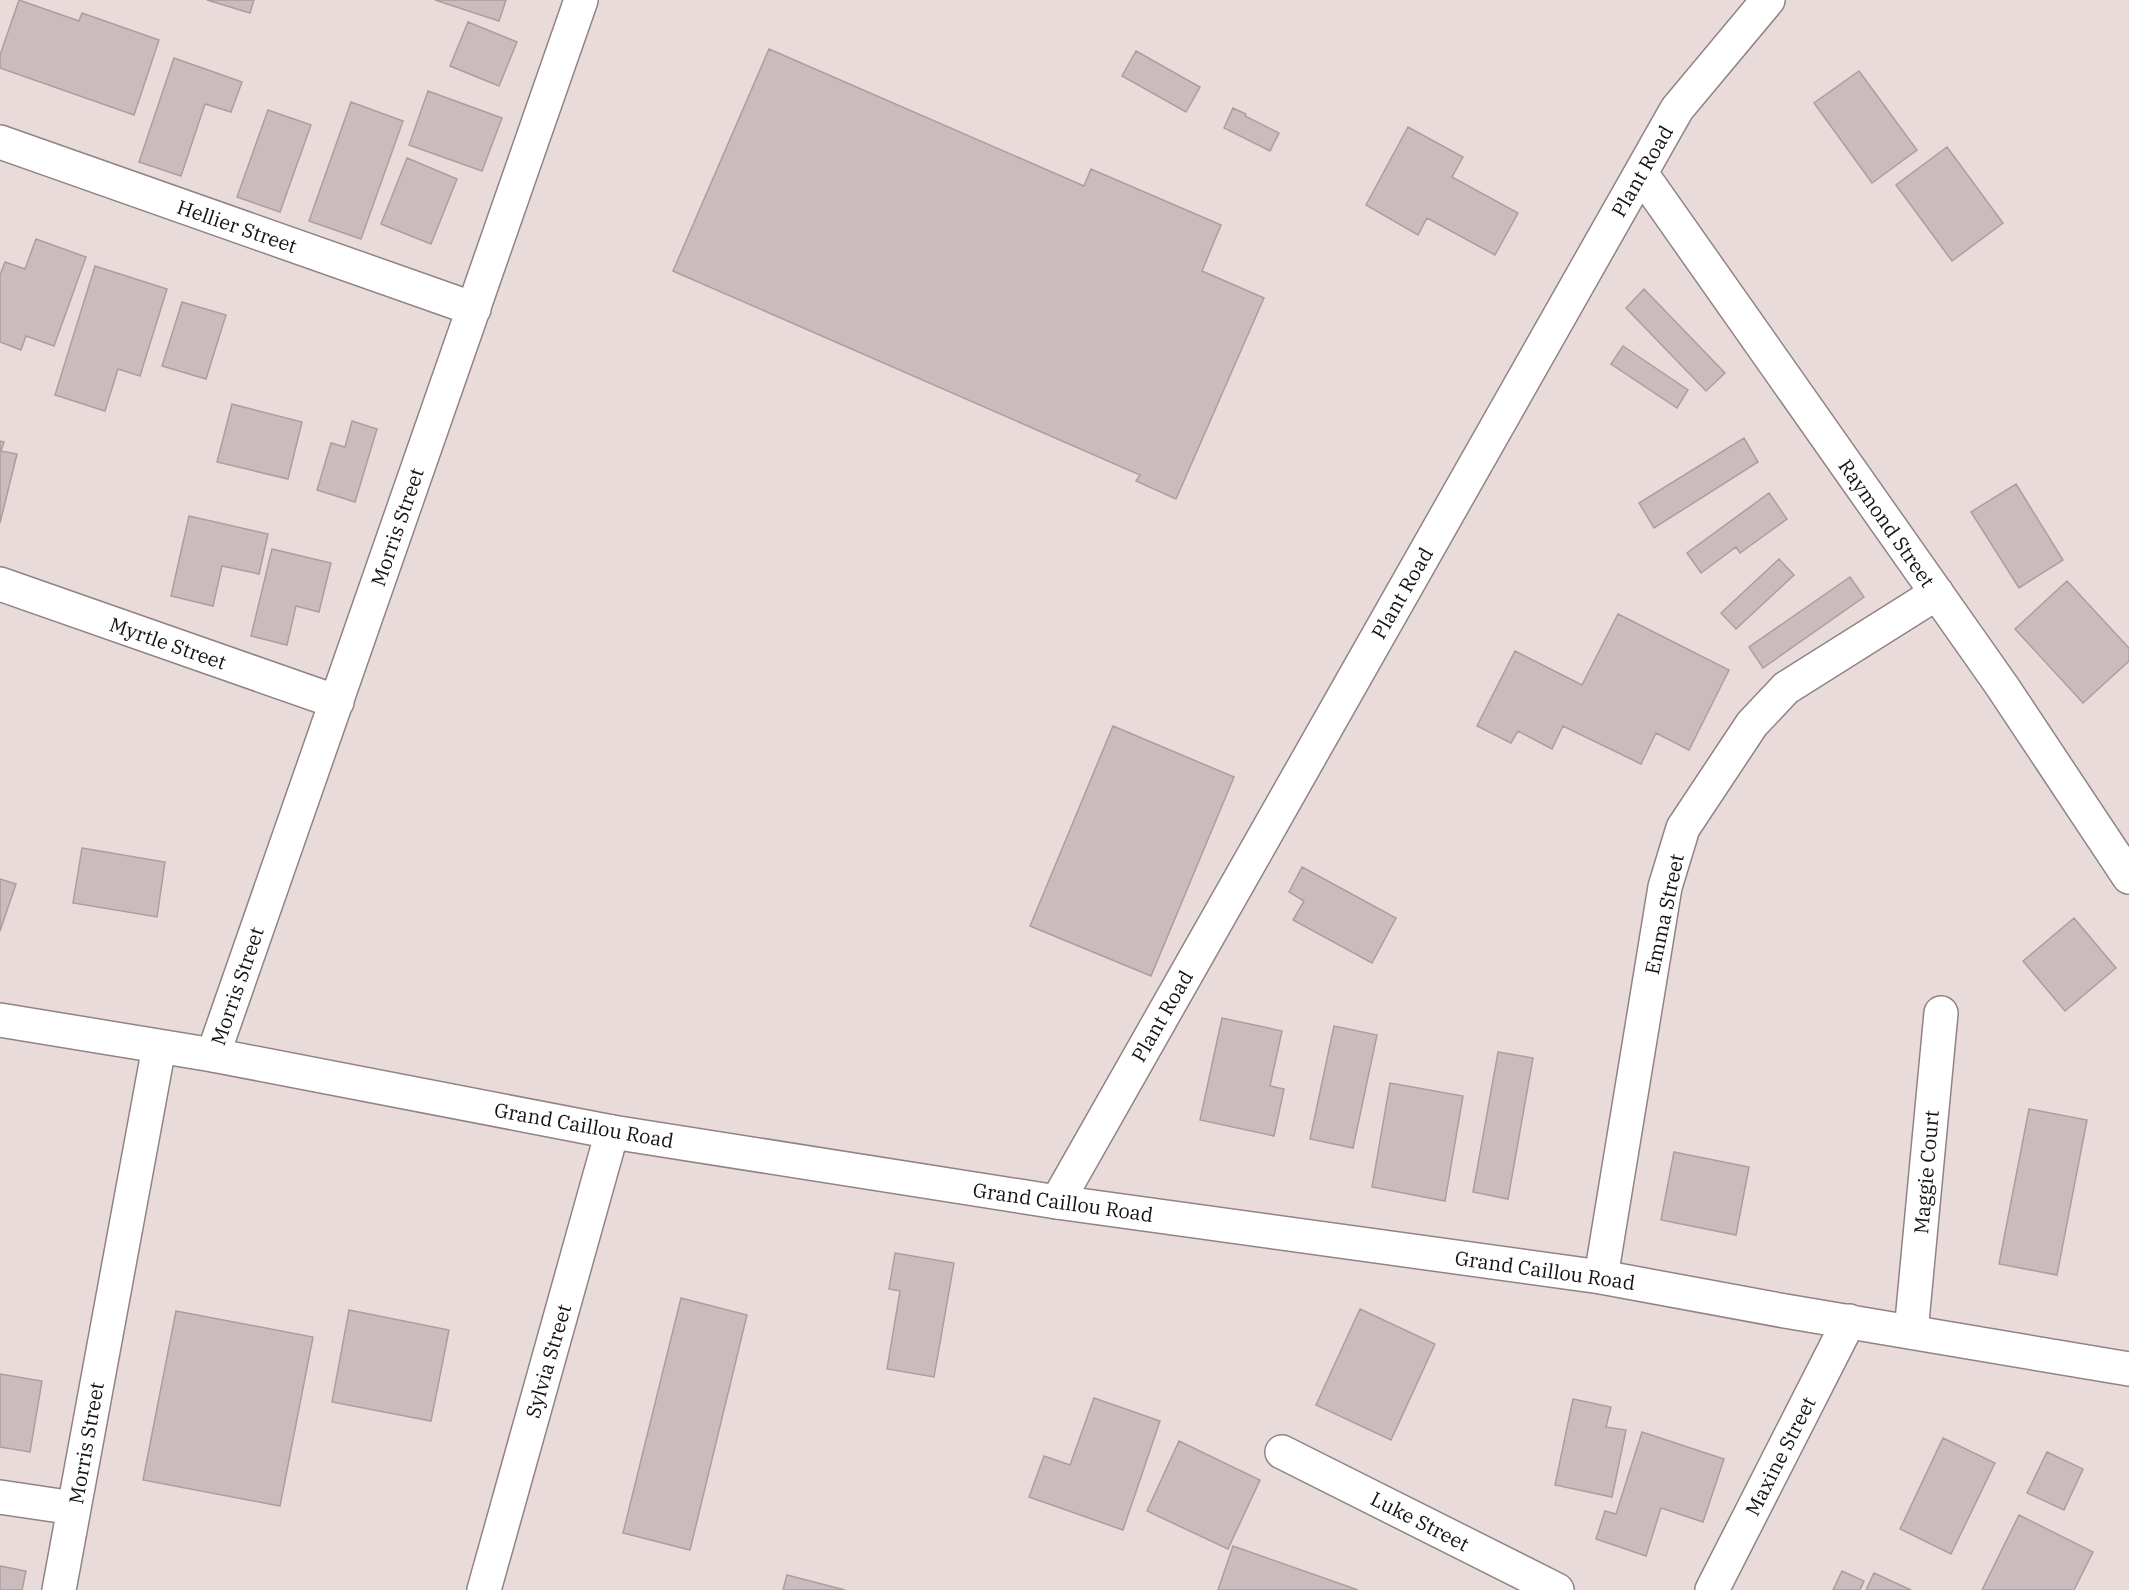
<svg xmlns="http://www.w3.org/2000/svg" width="2129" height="1590" viewBox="0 0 2129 1590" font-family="'IBM Plex Serif',serif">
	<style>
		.building { fill: #cabbbc; stroke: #ac9e9e; stroke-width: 1.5 }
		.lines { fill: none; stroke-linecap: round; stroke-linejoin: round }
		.minor-casing { stroke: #918384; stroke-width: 36 }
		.major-casing { stroke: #918384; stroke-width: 36 }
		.minor { stroke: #fff; stroke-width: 33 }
		.major { stroke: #fff; stroke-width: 33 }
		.labels { text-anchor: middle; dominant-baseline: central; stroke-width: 4.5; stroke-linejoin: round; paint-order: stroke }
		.street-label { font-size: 20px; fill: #171212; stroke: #fff }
	</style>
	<rect width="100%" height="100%" fill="#eadbdb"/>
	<path class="building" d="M19,0L79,21L82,13L159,40L134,115L0,68V55Z
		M207,0H254L250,13Z
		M435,0H506L499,21Z
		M468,22L517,42L499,86L450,66Z
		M769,49L1084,186L1091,169L1221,225L1202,271L1264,298L1176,499L1136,481L1140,475L673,271Z
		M1136,51L1200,87L1186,112L1122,76Z
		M174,58L242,82L231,112L205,104L181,176L139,162Z
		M1859,71L1917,150L1872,183L1814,103Z
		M428,91L502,118L482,171L409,145Z
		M351,102L403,121L361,239L309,221Z
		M1233,108L1246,114L1245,116L1279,133L1270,151L1224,128Z
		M268,110L311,125L280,212L237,197Z
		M1408,127L1463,157L1452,177L1518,213L1495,255L1427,218L1418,235L1366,205Z
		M1947,147L2003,223L1952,261L1896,185Z
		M407,158L457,179L431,244L381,224Z
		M36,239L86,257L54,346L26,336L21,350L0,342V275L5,262L25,269Z
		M95,266L167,289L140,376L118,369L105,411L55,395Z
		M1644,289L1725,373L1706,391L1626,308Z
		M182,302L226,315L206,379L162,366Z
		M1623,346L1688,390L1677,408L1611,364Z
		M232,404L302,422L288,479L217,462Z
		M352,421L377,429L355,502L317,490L331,443L345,447Z
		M1744,438L1758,462L1654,528L1639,503Z
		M0,441L4,442L1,451L17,454L0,523Z
		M2016,484L2063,560L2019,588L1971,512Z
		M1769,493L1787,519L1740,553L1736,547L1701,573L1687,553Z
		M189,516L268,534L259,574L222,566L213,606L171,596Z
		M272,549L331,563L319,612L296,606L287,645L251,636Z
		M1779,559L1794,575L1736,629L1721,613Z
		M1850,577L1864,597L1763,668L1749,647Z
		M2067,581L2129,648V661L2083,703L2015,629Z
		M1618,614L1729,670L1689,750L1656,733L1641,764L1563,726L1552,749L1518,731L1511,743L1477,726L1515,651L1582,685Z
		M1113,726L1234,777L1151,976L1030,926Z
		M82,848L165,862L157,917L73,903Z
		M1302,867L1396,918L1372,963L1293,920L1304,901L1289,892Z
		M0,879L16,884L0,931Z
		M2074,918L2116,968L2065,1011L2023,961Z
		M1222,1018L1282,1031L1270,1086L1284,1089L1274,1136L1200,1120Z
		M1334,1026L1377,1035L1353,1148L1310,1139Z
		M1498,1052L1533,1058L1508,1199L1473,1192Z
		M1390,1083L1463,1096L1445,1201L1372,1187Z
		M2029,1109L2087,1120L2057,1275L1999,1264Z
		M1674,1152L1749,1167L1736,1235L1661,1220Z
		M895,1253L954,1263L934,1377L887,1369L900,1291L889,1289Z
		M681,1298L747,1315L690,1550L623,1533Z
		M1360,1309L1435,1344L1391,1440L1316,1405Z
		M349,1310L449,1330L431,1421L332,1402Z
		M176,1311L313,1337L280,1506L143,1480Z
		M0,1374L42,1381L30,1452L0,1447Z
		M1094,1398L1160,1421L1123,1530L1029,1497L1044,1456L1070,1465Z
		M1573,1399L1611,1407L1606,1427L1626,1430L1612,1497L1555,1485Z
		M1642,1432L1724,1459L1703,1522L1661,1508L1646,1556L1596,1539L1605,1511L1616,1514Z
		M1943,1438L1995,1463L1951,1554L1900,1529Z
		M1179,1441L1260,1480L1228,1549L1147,1511Z
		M2047,1452L2083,1469L2064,1510L2027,1493Z
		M2019,1515L2093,1552L2074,1590H1982Z
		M1233,1546L1358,1590H1218Z
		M0,1566L26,1571L22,1590H0Z
		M1842,1571L1864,1581L1860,1590H1833Z
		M1874,1573L1911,1590H1866Z
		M787,1575L845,1590H783Z"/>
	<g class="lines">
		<g class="minor-casing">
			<path id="minor" d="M0,142L474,309
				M1641,173L2002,686L2129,877
				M0,584L337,702
				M213,1055L581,0
				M1057,1202L1677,109L1768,0
				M1601,1277L1665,887L1683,828L1752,724L1786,688L1937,593
				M1911,1332L1941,1013
				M1282,1452L1557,1590
				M0,1497L74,1508
				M59,1590L159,1047
				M484,1590L612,1132
				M1712,1590L1849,1321"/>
		</g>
		<g class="major-casing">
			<path id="major" d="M0,1020L213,1055L612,1132L1057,1202L1601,1277L1785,1311L2129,1369"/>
		</g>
		<use href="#minor" class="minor"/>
		<use href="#major" class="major"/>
	</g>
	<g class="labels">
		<g class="street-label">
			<text transform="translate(1642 171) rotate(-60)">Plant Road</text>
			<text transform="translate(237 226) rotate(19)">Hellier Street</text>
			<text transform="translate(1887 523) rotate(55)">Raymond Street</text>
			<text transform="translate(397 527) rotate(-71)">Morris Street</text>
			<text transform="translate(1402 593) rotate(-60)">Plant Road</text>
			<text transform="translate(168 643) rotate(19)">Myrtle Street</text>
			<text transform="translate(1664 914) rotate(-78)">Emma Street</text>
			<text transform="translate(237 986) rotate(-71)">Morris Street</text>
			<text transform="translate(1162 1016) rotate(-60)">Plant Road</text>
			<text transform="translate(584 1125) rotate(10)">Grand Caillou Road</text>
			<text transform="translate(1926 1172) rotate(-85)">Maggie Court</text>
			<text transform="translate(1063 1202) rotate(8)">Grand Caillou Road</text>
			<text transform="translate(1545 1270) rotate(8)">Grand Caillou Road</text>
			<text transform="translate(548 1361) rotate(-74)">Sylvia Street</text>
			<text transform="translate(86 1443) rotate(-80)">Morris Street</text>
			<text transform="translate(1780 1456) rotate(-63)">Maxine Street</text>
			<text transform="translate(1420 1521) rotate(27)">Luke Street</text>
		</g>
	</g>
</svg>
